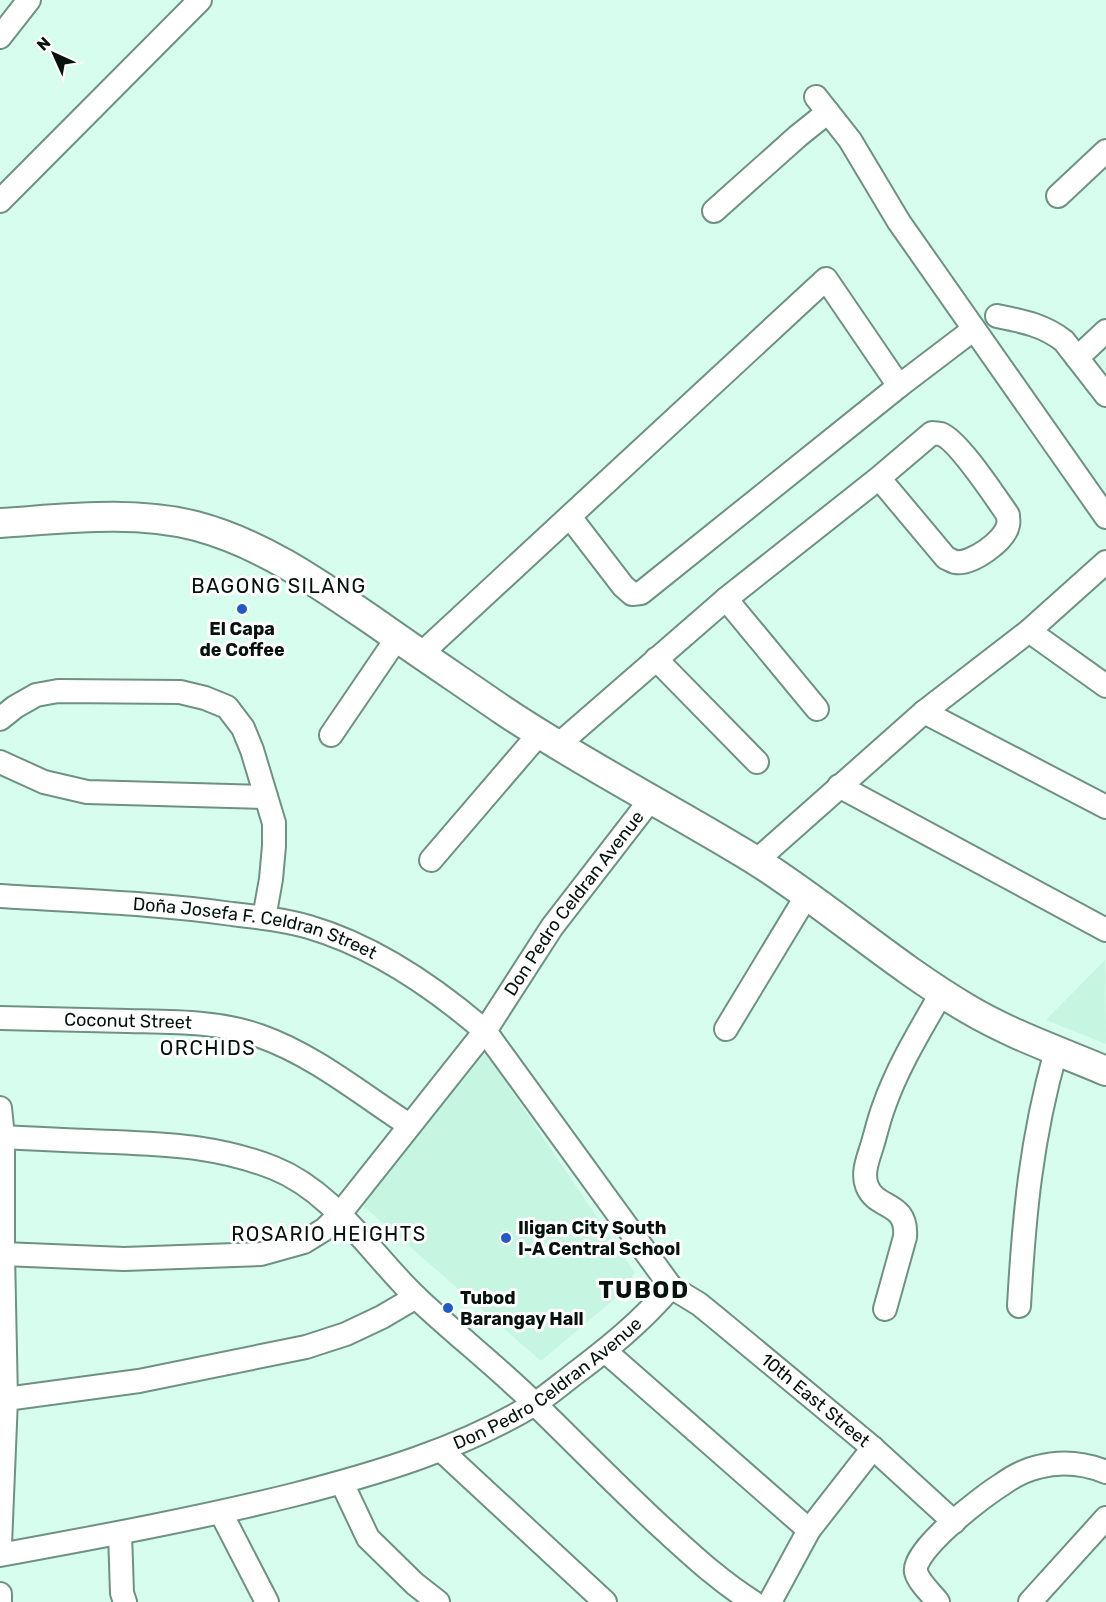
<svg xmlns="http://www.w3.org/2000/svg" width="1106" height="1602" viewBox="0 0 1106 1602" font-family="Rubik,sans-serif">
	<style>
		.built { fill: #c6f5e2 }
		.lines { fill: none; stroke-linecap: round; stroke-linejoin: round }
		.minor-casing { stroke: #6e9183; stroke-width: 26 }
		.major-casing { stroke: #6e9183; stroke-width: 32 }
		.minor { stroke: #fff; stroke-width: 22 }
		.major { stroke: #fff; stroke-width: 28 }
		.poi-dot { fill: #2259c6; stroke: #fff; stroke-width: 2 }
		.labels { text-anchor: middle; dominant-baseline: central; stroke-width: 6; stroke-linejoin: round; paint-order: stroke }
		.poi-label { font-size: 18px; font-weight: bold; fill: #05120d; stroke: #fff; text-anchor: start }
		.street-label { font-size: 18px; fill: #05120d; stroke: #fff }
		.neighbourhood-label { font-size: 20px; letter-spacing: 1.5px; fill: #05120d; stroke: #fff }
		.district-label { font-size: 24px; font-weight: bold; letter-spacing: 1.5px; fill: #05120d; stroke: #fff }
	</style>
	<rect width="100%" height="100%" fill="#d7fdee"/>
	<path class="built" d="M1105,960L1106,1044L1046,1020Z
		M483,1049L635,1273L618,1296L541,1361L361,1204Z"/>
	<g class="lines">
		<g class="minor-casing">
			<g id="minor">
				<path d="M0,37L29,0"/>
				<path d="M816,97L850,140L899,222L1106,517"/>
				<path d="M1058,196L1106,151"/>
				<path d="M0,201L200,0"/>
				<path d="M714,211L798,136L828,112"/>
				<path d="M997,316C1022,321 1044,325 1064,341L1106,395"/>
				<path d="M1077,358L1106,331"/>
				<path d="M570,517L623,586L632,594L641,593L899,386L974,329"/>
				<path d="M726,599L817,709"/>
				<path d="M1029,631L1106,686"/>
				<path d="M421,654L826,279L899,386"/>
				<path d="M656,659L757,762"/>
				<path d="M924,712L1106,807"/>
				<path d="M0,719L15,707L36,695L58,691L180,692L205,698L227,707L243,728L252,750L274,823V846L271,879L264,918"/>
				<path d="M331,735L397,638"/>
				<path d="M558,745L726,599L879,478L932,433C933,433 940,434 941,434C959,441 996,498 1008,515C1008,519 1009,522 1008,525C1005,541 971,565 955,562C952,561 949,559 946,558L879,478"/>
				<path d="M0,762L44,782L87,792L266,797"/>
				<path d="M839,786L1106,930"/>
				<path d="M431,860L539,734"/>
				<path d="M756,861L924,712L1029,631L1106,562"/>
				<path id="s1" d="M0,896C78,901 155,903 232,914C258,917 285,920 309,927C374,946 434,987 485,1031L671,1287L699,1304L715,1317L873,1448L954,1522"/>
				<path id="s2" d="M0,1018C43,1019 86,1020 128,1021C172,1022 218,1021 260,1036C314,1055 361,1094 409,1125"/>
				<path d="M726,1029L807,895"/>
				<path d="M0,1108L3,1137V1254L6,1399L0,1545"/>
				<path d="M3,1137C40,1139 77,1141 115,1142C173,1145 218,1146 274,1168C334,1192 371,1254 417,1298C456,1335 499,1368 537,1406C578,1446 618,1487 660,1526C691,1554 718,1580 753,1602"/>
				<path id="s3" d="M3,1254L124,1259L261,1254L304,1242L325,1229L339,1215L485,1031L552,927L651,799"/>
				<path d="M1019,1306C1024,1216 1031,1139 1056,1051"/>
				<path d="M885,1309L905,1237C908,1201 876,1210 867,1186C862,1173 868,1159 872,1146C876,1133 879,1119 884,1106C898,1066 921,1029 942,992"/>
				<path d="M605,1351L809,1530"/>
				<path d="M6,1399L139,1381L306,1347L346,1334L382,1317L416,1297"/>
				<path d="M441,1450L605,1602"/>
				<path d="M342,1483L368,1538L415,1584L438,1602"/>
				<path d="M221,1513L267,1602"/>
				<path d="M120,1533L122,1593L125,1602"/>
				<path id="s4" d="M0,1555C98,1537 196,1519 293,1495C375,1474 460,1449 533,1405C547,1396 560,1385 573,1375C609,1348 642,1321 671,1287"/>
				<path d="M0,1594V1602"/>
				<path d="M770,1602L809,1530L873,1448"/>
				<path d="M938,1602C932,1594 919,1583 916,1572C911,1551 983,1496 1001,1485C1012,1477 1025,1470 1038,1467C1061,1461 1084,1463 1106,1472"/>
				<path d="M1030,1602L1106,1518"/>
			</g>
		</g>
		<g class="major-casing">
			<path id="major" d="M0,523C64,519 133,510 196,526C264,544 322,586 379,625C420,654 462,682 504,711C585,765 672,809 755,860C828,906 893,965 968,1009C1012,1035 1059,1051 1106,1071"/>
		</g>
		<use href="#minor" class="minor"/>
		<use href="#major" class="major"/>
	</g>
	<g class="poi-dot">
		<circle cx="242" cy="609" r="6"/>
		<circle cx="506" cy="1238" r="6"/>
		<circle cx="448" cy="1308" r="6"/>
	</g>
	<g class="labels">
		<g class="poi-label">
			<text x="242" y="629" text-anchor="middle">El Capa<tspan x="242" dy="21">de Coffee</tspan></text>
			<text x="518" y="1228">Iligan City South<tspan x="518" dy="21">I-A Central School</tspan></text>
			<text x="460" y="1298">Tubod<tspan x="460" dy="21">Barangay Hall</tspan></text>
		</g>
		<g class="street-label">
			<text stroke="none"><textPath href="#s3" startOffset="738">Don Pedro Celdran Avenue</textPath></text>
			<text stroke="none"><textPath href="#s1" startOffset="258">Doña Josefa F. Celdran Street</textPath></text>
			<text stroke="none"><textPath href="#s2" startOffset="128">Coconut Street</textPath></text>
			<text stroke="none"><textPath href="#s4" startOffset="580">Don Pedro Celdran Avenue</textPath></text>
			<text stroke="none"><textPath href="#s1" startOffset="1017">10th East Street</textPath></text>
		</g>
		<g class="neighbourhood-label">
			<text x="279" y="586">BAGONG SILANG</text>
			<text x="208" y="1048">ORCHIDS</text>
			<text x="329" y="1234">ROSARIO HEIGHTS</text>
		</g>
		<g class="district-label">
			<text x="644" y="1290">TUBOD</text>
		</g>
	</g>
	<g transform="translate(54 54) rotate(315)" stroke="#ffffff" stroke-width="4.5" paint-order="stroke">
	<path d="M0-4.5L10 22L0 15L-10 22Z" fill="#05120d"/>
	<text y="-9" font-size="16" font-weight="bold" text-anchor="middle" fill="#05120d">N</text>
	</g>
</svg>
